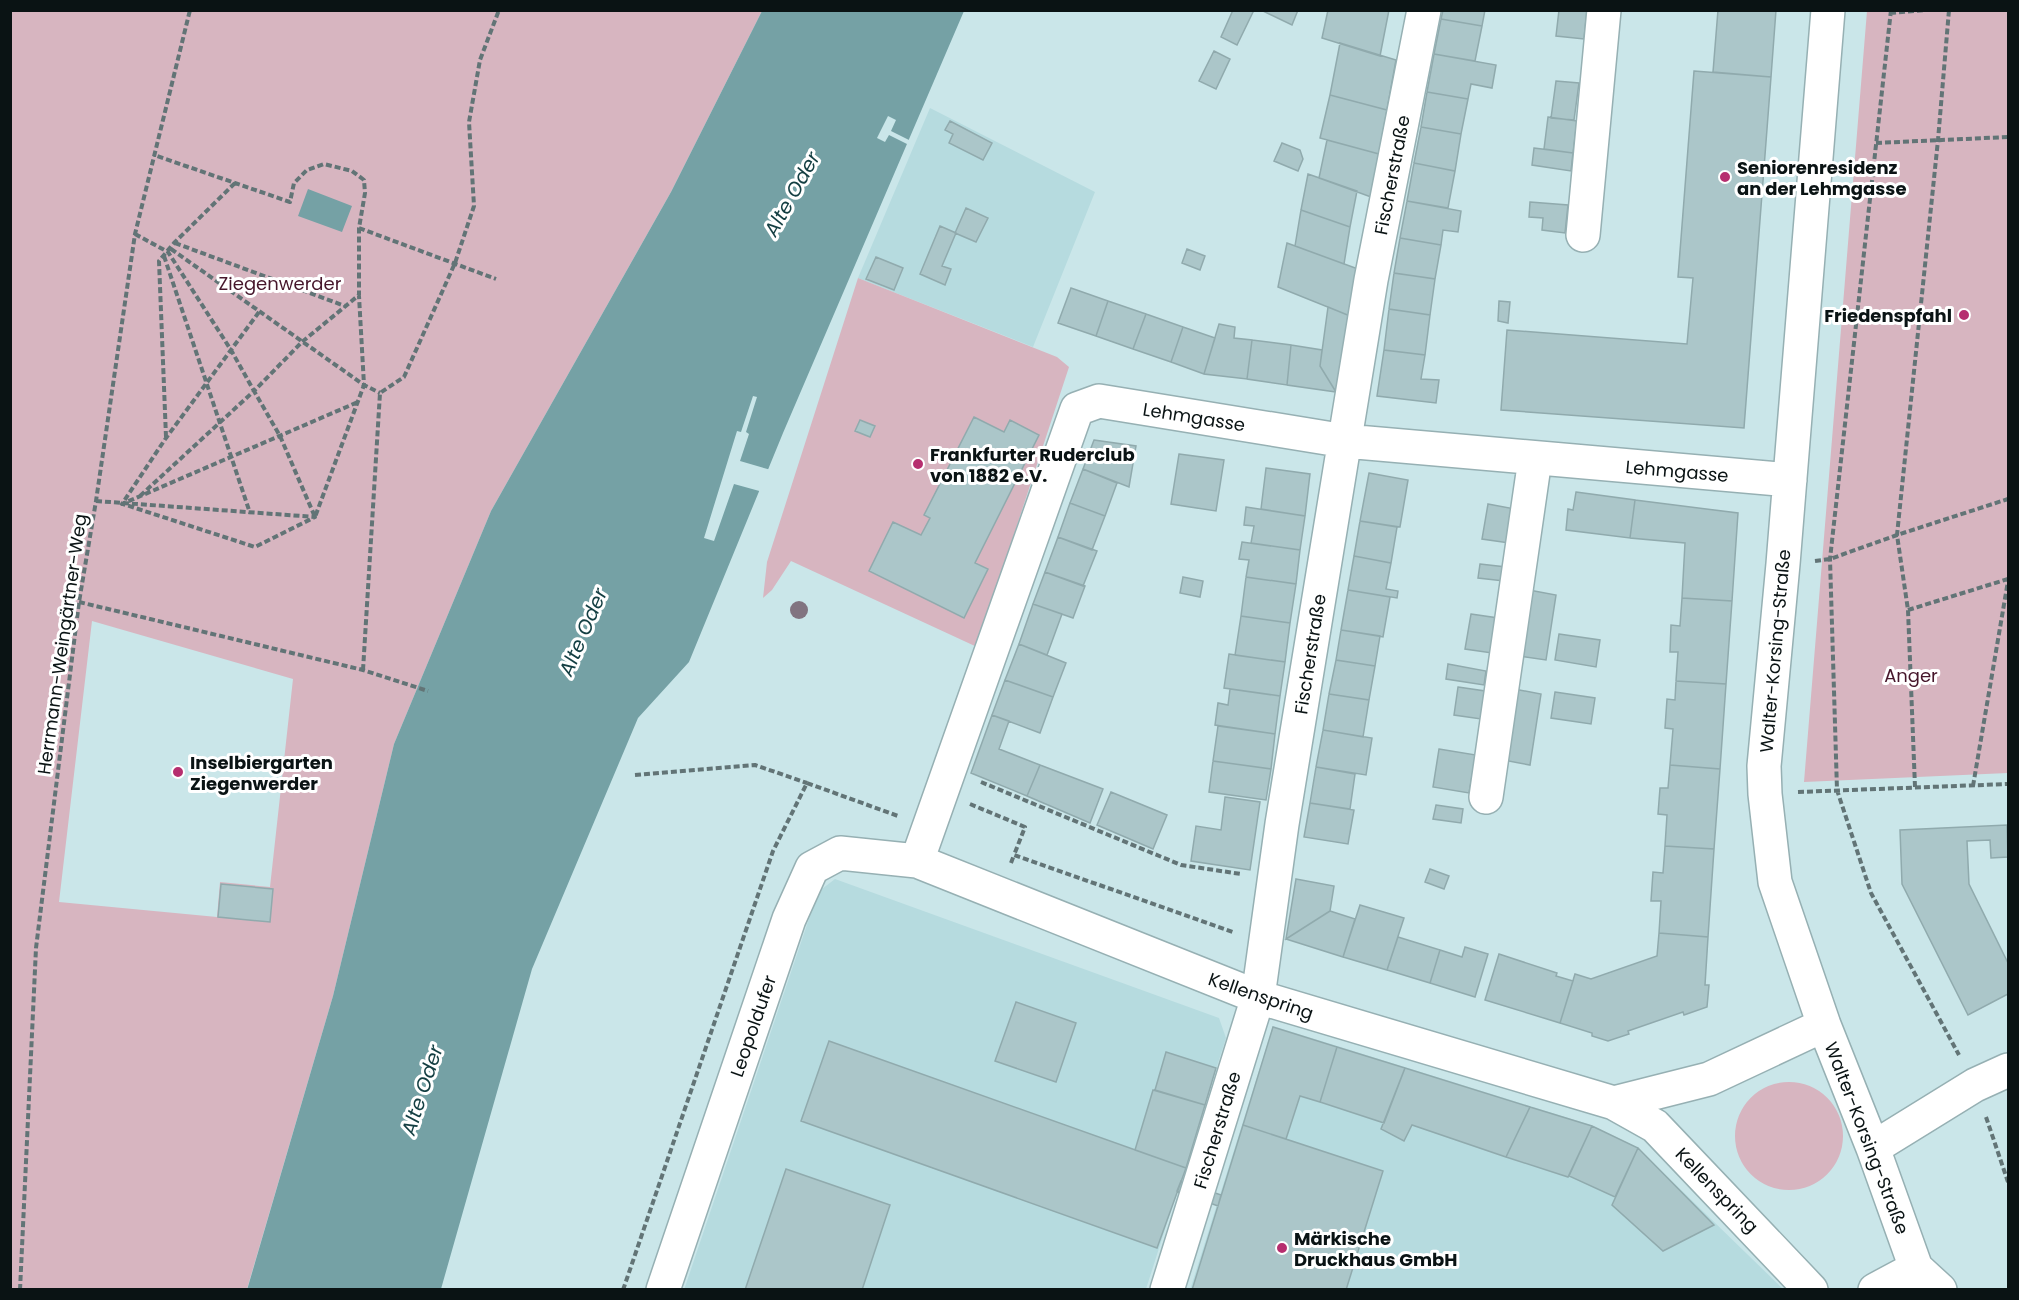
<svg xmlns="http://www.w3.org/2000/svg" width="2019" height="1300" viewBox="0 0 2019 1300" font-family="Poppins,sans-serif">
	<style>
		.built { fill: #b6dbdf }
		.green { fill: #d7b5c0; fill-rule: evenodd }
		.water { fill: #75a1a5 }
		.pier { fill: #cae6e9 }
		.building { fill: #abc6c9; stroke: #90aaad; stroke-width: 1.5 }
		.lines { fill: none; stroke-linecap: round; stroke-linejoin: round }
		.minor-casing { stroke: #96b0b3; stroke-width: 36 }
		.path { stroke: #627476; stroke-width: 4; stroke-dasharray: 6 3; stroke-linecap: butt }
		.minor { stroke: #fff; stroke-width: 33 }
		.tree { fill: #817480 }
		.poi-dot { fill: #b62e6f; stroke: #fff; stroke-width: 2 }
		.labels { text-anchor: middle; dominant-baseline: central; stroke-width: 6; stroke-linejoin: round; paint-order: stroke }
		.poi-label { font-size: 18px; font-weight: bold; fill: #0a1314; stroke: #fff; text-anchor: start }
		.street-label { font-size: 18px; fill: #0a1314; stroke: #fff }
		.park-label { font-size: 18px; fill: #46162b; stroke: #fff }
		.water-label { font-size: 20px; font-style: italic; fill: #133e42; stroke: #fff }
	</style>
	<rect width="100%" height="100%" fill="#cae6e9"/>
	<path class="built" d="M930,108L1095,192L1033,347L858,278Z
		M835,879L1219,1018L1226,1038L1146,1289L684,1290L818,892Z
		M1273,1026L1591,1125L1637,1147L1783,1289L1190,1290Z"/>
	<path class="green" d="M10,11H762L671,192L491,511L394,744L333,996L247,1289H11ZM92,621L293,679L270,887L220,882L217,917L59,902Z
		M1867,11H2008V773L1804,782Z
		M858,278L1057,357L1069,367L977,647L791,561L772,590L763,598L767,562Z
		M1735 1136a54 54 0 1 1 108 0a54 54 0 1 1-108 0Z"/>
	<path class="water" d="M762,11H964L783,433L689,662L638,718L532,969L441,1289L247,1290L333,996L394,744L491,511L671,192Z
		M308,189L352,206L342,232L298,216Z"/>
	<path class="pier" d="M888,116L896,120L891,131L911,141L909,145L889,135L885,142L877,138Z
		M753,396L757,397L746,432L749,434L740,461L771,470L763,492L734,484L714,541L704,538L737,431L741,432Z"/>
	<path class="building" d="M1233,10H1254L1237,45L1221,37Z
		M1261,10H1298L1292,25Z
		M1328,10H1389L1380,56L1322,38Z
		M1443,10H1485L1482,26L1441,19Z
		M1559,10H1587L1584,39L1556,36Z
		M1718,10H1776L1771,77L1713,72Z
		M1441,19L1482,26L1475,61L1434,54Z
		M1340,43L1396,60L1387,110L1330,95Z
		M1214,51L1230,59L1216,89L1199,81Z
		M1434,54L1496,65L1492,88L1471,84L1468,99L1427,92Z
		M1694,71L1771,77L1744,428L1501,410L1507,330L1687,344L1693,278L1678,277Z
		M1556,81L1579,83L1574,120L1551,118Z
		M1427,92L1468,99L1461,134L1421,127Z
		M1330,95L1387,110L1379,154L1320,138Z
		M1548,117L1577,121L1573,153L1544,149Z
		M950,121L992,143L983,160L949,143L953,134L945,130Z
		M1421,127L1461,134L1455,171L1414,163Z
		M1327,140L1379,154L1371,197L1319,178Z
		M1282,143L1300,150L1303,159L1298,171L1274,161Z
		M1534,148L1573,153L1571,171L1532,165Z
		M1414,163L1455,171L1448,208L1407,201Z
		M1308,174L1357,191L1350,227L1301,210Z
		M1407,201L1461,211L1458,232L1443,230L1441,245L1400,238Z
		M1530,202L1568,205L1565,233L1542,230L1543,218L1529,217Z
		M966,208L988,218L976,242L955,233Z
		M1301,210L1350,227L1344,264L1295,246Z
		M940,226L956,233L942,266L951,269L945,285L920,274Z
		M1400,238L1441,245L1435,279L1394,273Z
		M1287,243L1358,269L1350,316L1278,287Z
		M1187,249L1205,256L1200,270L1182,263Z
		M876,257L903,268L894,290L866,279Z
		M1394,273L1435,279L1430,315L1389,309Z
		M1071,288L1108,301L1096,336L1058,323Z
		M1108,301L1146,314L1133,349L1096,336Z
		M1499,301L1510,302L1508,323L1498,321Z
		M1328,307L1350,316L1336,392L1320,366Z
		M1389,309L1430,315L1425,355L1384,350Z
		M1146,314L1183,327L1171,362L1133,349Z
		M1219,324L1235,327L1234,338L1252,340L1247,379L1204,374Z
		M1183,327L1215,338L1204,374L1171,362Z
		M1252,340L1291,345L1287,385L1247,379Z
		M1291,345L1322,350L1320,366L1336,392L1287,385Z
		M1384,350L1425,355L1421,379L1439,380L1436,403L1377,396Z
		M974,417L1004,432L1010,420L1039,435L975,563L988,569L964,618L869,571L893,522L921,535L930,518L924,515Z
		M860,420L875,426L870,437L855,431Z
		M1094,440L1136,446L1129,487L1083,469Z
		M1179,454L1224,460L1216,511L1171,504Z
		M1266,468L1310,474L1305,516L1261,509Z
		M1083,469L1117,483L1105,516L1070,503Z
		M1369,473L1408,480L1400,527L1360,521Z
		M1576,492L1635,500L1630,538L1566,530L1568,509L1573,510Z
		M1635,500L1738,513L1732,601L1682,598L1685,543L1630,538Z
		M1070,503L1105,516L1092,550L1058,537Z
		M1488,504L1515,509L1509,543L1482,539Z
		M1246,507L1305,516L1300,550L1251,543L1254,526L1244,525Z
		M1360,521L1397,527L1391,563L1354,556Z
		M1058,537L1097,551L1083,586L1045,572Z
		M1242,542L1300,550L1296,584L1246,577L1249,560L1239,559Z
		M1354,556L1391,563L1386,589L1398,591L1397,598L1348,590Z
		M1480,564L1506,567L1504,581L1478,578Z
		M1045,572L1085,586L1073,618L1033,604Z
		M1183,577L1203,581L1200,597L1180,593Z
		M1246,577L1296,584L1290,623L1241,616Z
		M1348,590L1390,597L1383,637L1341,630Z
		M1529,590L1556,595L1546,660L1519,656Z
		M1682,598L1732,601L1726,684L1676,681L1678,652H1670L1671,625L1680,626Z
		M1033,604L1062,614L1047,655L1019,644Z
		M1471,614L1498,618L1492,653L1465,649Z
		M1241,616L1290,623L1285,662L1235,655Z
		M1341,630L1380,636L1375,666L1336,660Z
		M1559,634L1600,640L1596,667L1555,660Z
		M1019,644L1066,663L1053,697L1005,680Z
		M1229,654L1285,662L1280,696L1224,688Z
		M1336,660L1375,666L1369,700L1329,694Z
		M1448,664L1486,671L1484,685L1446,679Z
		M1005,680L1053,697L1040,733L992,715Z
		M1676,681L1726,684L1720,769L1670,765L1673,729L1665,728L1667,699L1675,700Z
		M1458,687L1485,691L1481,719L1454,715Z
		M1230,689L1280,696L1275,734L1215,725L1218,703L1228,705Z
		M1514,689L1541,694L1530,765L1503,760Z
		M1555,692L1595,698L1591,724L1551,718Z
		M1329,694L1369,700L1363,737L1323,730Z
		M992,715L1009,721L999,749L1040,765L1027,796L971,773Z
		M1218,726L1275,734L1271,769L1213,761Z
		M1323,730L1372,738L1366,775L1316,767Z
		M1439,749L1476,755L1469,793L1433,787Z
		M1213,761L1271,769L1266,800L1209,792Z
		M1040,765L1103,789L1090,823L1027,796Z
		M1670,765L1720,769L1714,849L1665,846L1667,815L1658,814L1660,788H1668Z
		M1316,767L1355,774L1350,809L1310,803Z
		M1111,792L1167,815L1153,849L1097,825Z
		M1225,797L1260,802L1250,870L1191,861L1196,826L1221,830Z
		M1310,803L1354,810L1348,844L1304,837Z
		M1436,805L1463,809L1461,823L1433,819Z
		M2007,825L2008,857L1991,858L1990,840L1967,841L1969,884L2008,963V994L1968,1015L1902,884L1900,830Z
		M1665,846L1714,849L1708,937L1659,933L1661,901H1651L1653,872L1663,873Z
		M1430,869L1449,876L1444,889L1425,882Z
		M1296,879L1334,886L1330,911L1286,939Z
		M221,884L273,889L270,922L218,917Z
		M1360,905L1404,918L1387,970L1343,957Z
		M1330,911L1355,919L1343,957L1286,939Z
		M1659,933L1708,937L1705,985H1709L1707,1007L1684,1015L1683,1012L1628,1031L1629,1034L1608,1041L1592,1036V1033L1560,1023L1575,974L1591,979L1657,956Z
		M1398,937L1440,950L1430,983L1387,970Z
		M1465,947L1488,954L1475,997L1430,983L1440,950L1462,957Z
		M1499,954L1557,973L1556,976L1573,981L1560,1023L1485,1000Z
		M1016,1002L1076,1023L1056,1082L995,1061Z
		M1273,1027L1337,1047L1320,1102L1300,1096L1286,1139L1243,1125Z
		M829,1041L1186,1168L1157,1248L801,1121Z
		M1337,1047L1405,1068L1384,1123L1320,1102Z
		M1166,1052L1216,1068L1205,1105L1155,1090Z
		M1405,1068L1530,1107L1506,1157L1412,1125L1404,1141L1381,1129Z
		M1153,1090L1205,1105L1186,1168L1135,1150Z
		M1530,1107L1592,1126L1568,1177L1506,1157Z
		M1243,1125L1383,1171L1346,1290H1192Z
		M1592,1126L1638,1148L1615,1197L1569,1176Z
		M1638,1148L1714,1225L1663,1251L1612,1205Z
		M786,1169L890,1205L862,1290H745Z
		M1181,1181L1221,1195L1218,1206L1177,1191Z"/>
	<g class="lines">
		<g class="minor-casing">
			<path id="minor" d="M1828,10L1783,564L1764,766L1765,794L1775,882L1824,1025L1873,1148L1916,1268L1940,1290
				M1583,235L1604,10
				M1486,797L1535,459
				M917,861L1077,409L1099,401L1345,441L1790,480
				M1614,1103L1655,1126L1811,1290
				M1873,1148L1975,1085L2008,1070
				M663,1290L789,919L812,868L840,853L917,861L1258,997L1614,1103L1709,1079L1824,1025
				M1167,1290L1258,997L1282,824L1371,280L1424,10
				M1875,1290L1916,1268"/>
		</g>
		<path class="path" d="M1891,10L1830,559L1837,790L1871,893L1959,1055
			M1890,13L1927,10
			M1876,143L2008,137
			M359,228L496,279
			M135,234L168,252L231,350L254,391L302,342L359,295V228L365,193L364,180L352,171L324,164L307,170L294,183L290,202L154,155
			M175,243L345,306
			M171,249L364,385L380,393
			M164,256L250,513
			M259,312L166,438L122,504L358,402
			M166,437L159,261L174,243L236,182
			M140,496L254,391L280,436L315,517L364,385L359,296
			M96,501L315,517L255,547L123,504
			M1815,561L1830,559L1897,535L2008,499
			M79,602L363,670L428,691
			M1908,610L2008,579
			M363,670L380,393L404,377L455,263L474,206L469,122L480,60L499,10
			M635,775L755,765L807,783
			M981,782L1181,865L1241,874
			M1973,786L2008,581
			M1915,787L1908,610L1897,535L1938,140L1949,10
			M1798,792L2008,784
			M970,804L1025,827L1014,855
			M1011,863L1014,855L1233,932
			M1986,1117L2008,1182
			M20,1290L36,948L79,602L96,501L135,234L190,10
			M623,1290L773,851L807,783L898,816"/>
		<use href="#minor" class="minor"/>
	</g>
	<circle class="tree" cx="799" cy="610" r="9"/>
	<g class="poi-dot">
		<circle cx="1725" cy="177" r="6"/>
		<circle cx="1964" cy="315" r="6"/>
		<circle cx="918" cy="464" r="6"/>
		<circle cx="178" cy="772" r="6"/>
		<circle cx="1282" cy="1248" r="6"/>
	</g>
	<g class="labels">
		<g class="poi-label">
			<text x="1737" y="167">Seniorenresidenz<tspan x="1737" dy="21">an der Lehmgasse</tspan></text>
			<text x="1952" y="315" text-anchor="end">Friedenspfahl</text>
			<text x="930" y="454">Frankfurter Ruderclub<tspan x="930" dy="21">von 1882 e.V.</tspan></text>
			<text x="190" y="762">Inselbiergarten<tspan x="190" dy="21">Ziegenwerder</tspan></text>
			<text x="1294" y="1238">Märkische<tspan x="1294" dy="21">Druckhaus GmbH</tspan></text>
		</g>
		<g class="street-label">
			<text transform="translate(1392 175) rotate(-79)">Fischerstraße</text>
			<text transform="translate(1194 417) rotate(9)">Lehmgasse</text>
			<text transform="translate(1677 471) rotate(5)">Lehmgasse</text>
			<text transform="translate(62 644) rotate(-82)">Herrmann-Weingärtner-Weg</text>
			<text transform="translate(1775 651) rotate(-85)">Walter-Korsing-Straße</text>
			<text transform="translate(1310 654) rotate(-81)">Fischerstraße</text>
			<text transform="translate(1261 996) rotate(19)">Kellenspring</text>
			<text transform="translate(753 1026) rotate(-71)">Leopoldufer</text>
			<text transform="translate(1217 1130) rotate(-73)">Fischerstraße</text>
			<text transform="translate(1867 1138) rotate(69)">Walter-Korsing-Straße</text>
			<text transform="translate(1717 1190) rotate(46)">Kellenspring</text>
		</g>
		<g class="park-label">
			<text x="280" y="283">Ziegenwerder</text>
			<text x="1911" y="675">Anger</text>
		</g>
		<g class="water-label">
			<text transform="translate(792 194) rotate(-61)">Alte Oder</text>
			<text transform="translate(583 632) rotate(-67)">Alte Oder</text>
			<text transform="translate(422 1090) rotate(-72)">Alte Oder</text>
		</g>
	</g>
	<rect width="2019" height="1300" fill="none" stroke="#0a1314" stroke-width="24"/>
</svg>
